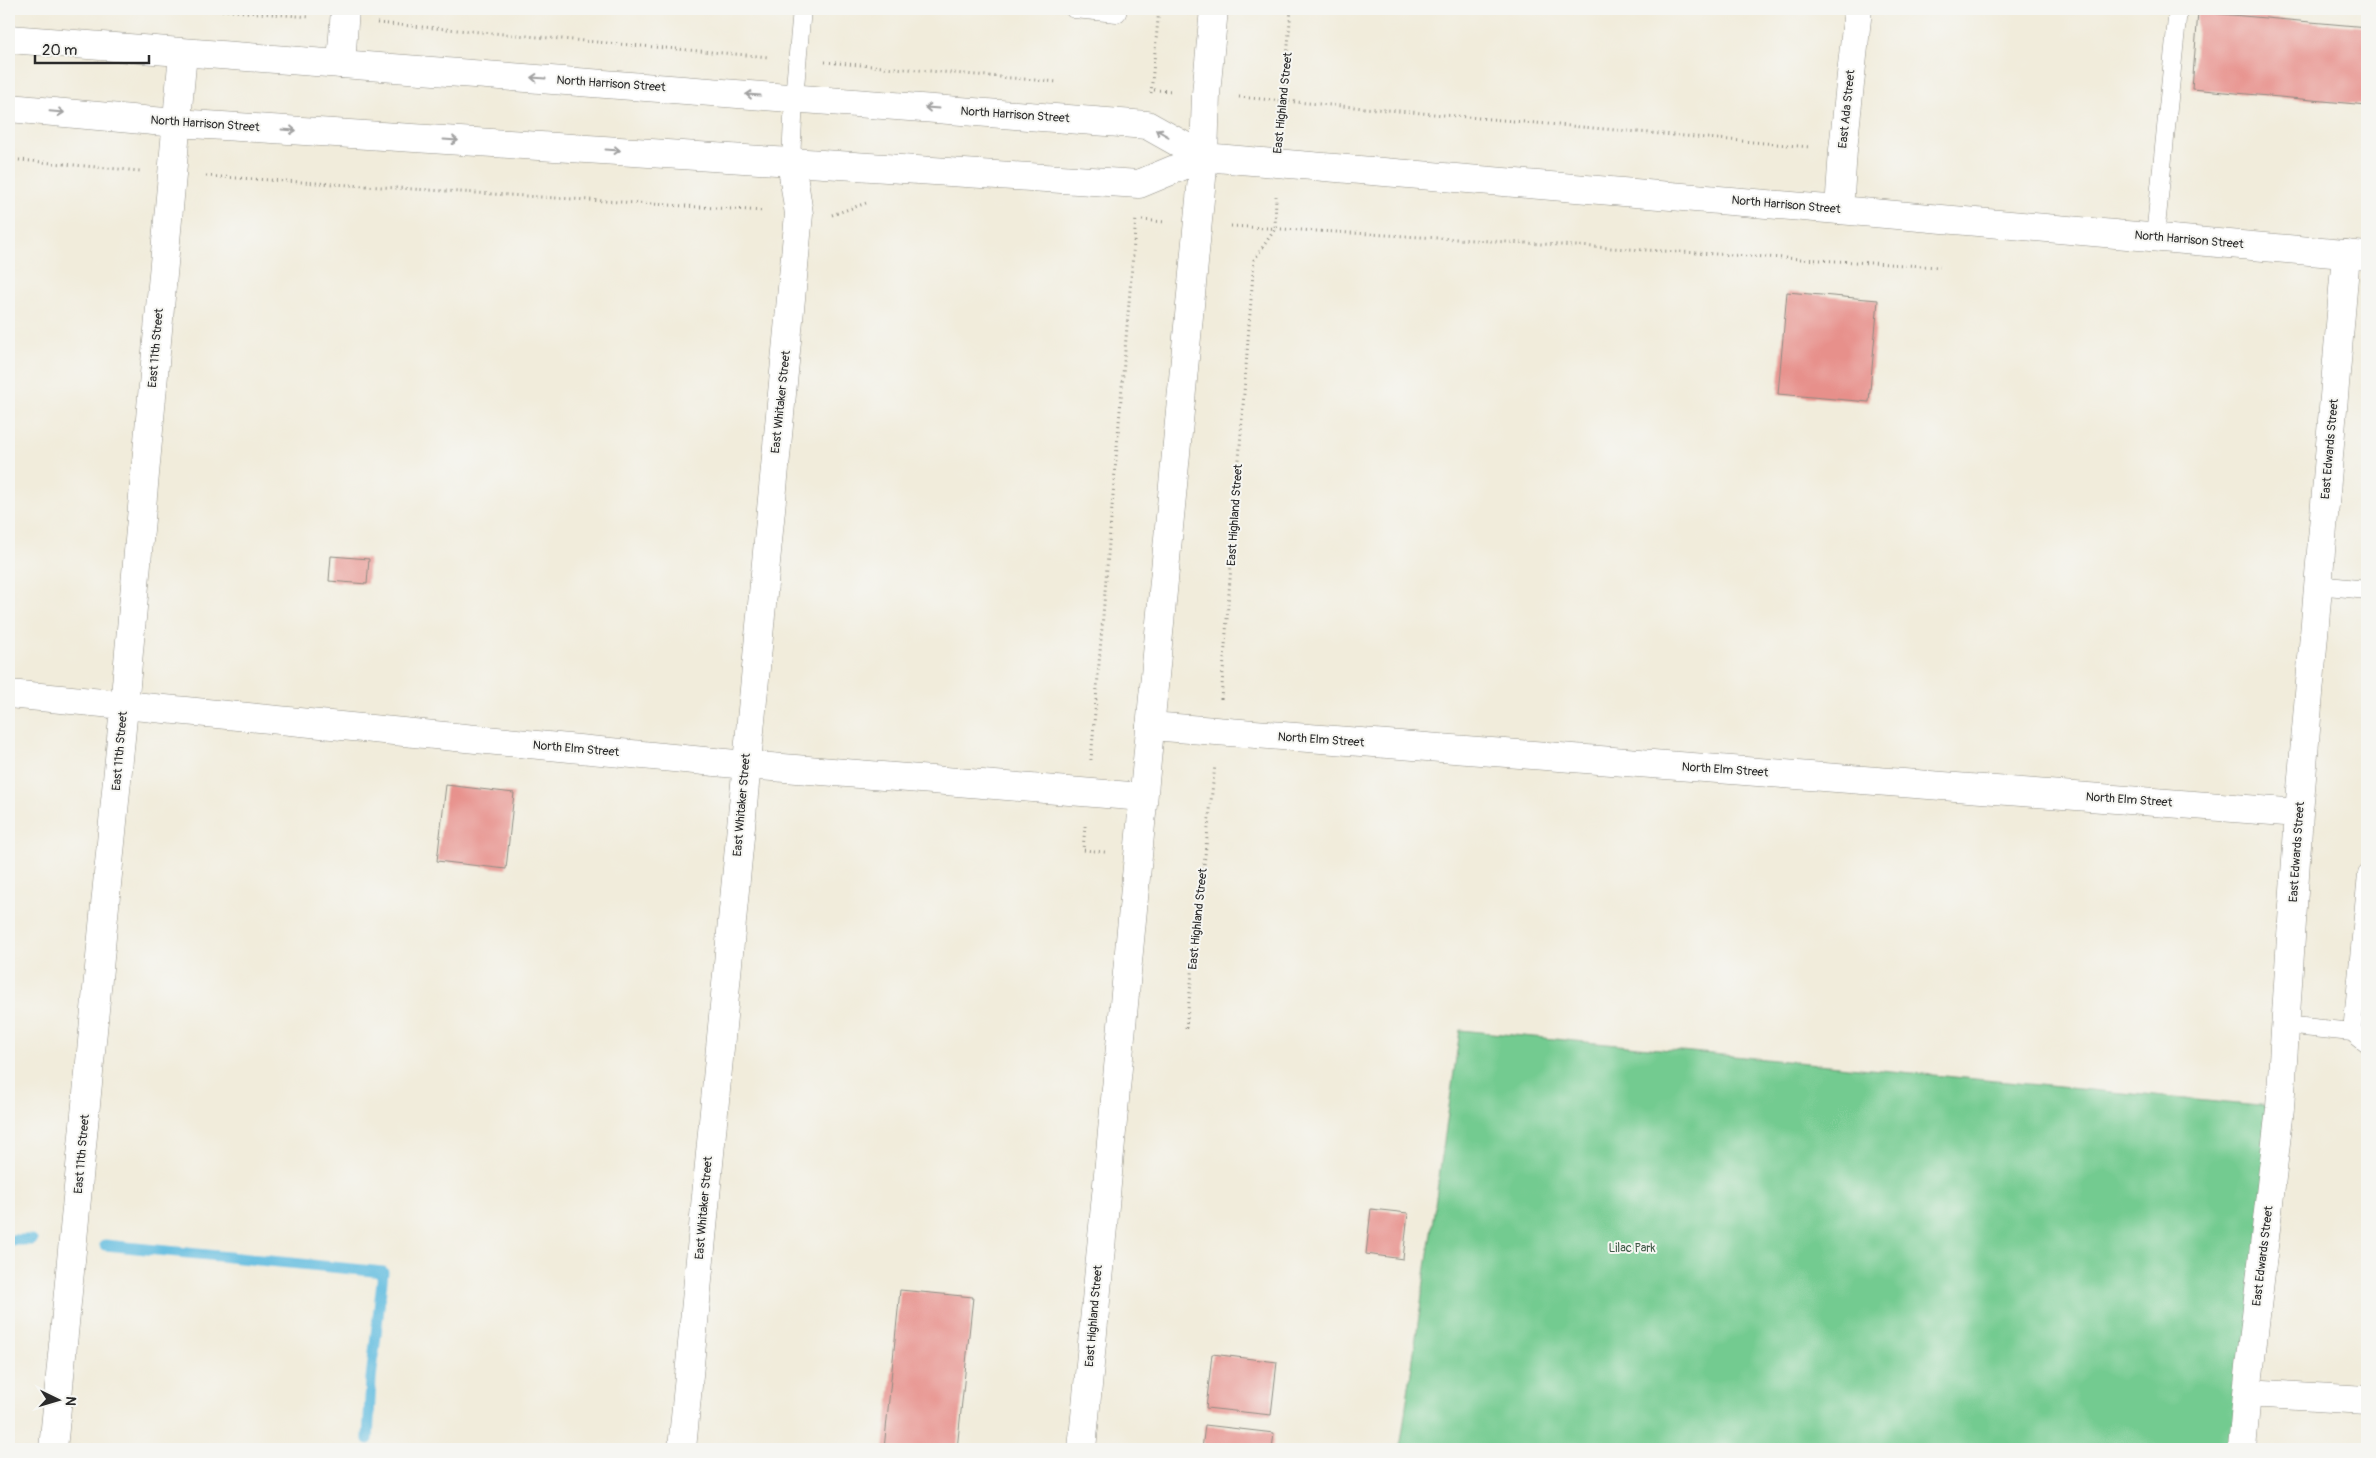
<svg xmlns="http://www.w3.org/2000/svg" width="2376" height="1458" viewBox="0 0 2376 1458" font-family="Pangolin,sans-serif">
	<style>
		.green { fill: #73cb90; stroke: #4f7b5e }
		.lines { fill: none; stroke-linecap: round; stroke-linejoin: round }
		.stream { stroke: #61bcdf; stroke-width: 11 }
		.building { fill: #e7908b }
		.lane-casing { stroke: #8e8c83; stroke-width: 19 }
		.street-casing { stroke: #8e8c83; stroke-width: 29 }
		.secondary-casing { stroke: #8e8c83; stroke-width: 29 }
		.path { stroke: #8e8c83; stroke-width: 3; stroke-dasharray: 1 4; stroke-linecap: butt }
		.lane { stroke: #fff; stroke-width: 18 }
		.street { stroke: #fff; stroke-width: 28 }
		.secondary { stroke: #fff; stroke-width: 28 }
		.oneway { stroke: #a0a0a0 }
		.labels { text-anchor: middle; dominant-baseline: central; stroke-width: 4; stroke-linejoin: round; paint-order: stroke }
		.street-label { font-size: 12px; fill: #2b2b2b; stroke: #f6f6f2 }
		.park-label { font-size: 12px; fill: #415b49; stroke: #f6f6f2 }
	</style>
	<rect width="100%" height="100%" fill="#f6f6f2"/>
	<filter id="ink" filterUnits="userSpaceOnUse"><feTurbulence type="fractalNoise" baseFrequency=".02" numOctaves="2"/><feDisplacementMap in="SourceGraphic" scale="10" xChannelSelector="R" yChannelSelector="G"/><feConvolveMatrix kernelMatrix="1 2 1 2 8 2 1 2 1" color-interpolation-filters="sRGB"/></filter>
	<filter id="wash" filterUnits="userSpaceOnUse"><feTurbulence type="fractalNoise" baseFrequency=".0096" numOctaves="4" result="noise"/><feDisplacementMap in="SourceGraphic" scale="20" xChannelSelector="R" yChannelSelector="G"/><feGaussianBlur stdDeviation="1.12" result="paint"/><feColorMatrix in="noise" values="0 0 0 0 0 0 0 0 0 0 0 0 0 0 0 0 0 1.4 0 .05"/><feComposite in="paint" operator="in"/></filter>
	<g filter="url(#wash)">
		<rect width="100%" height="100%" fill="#f1ecdb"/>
		<path class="green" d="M1460,1030L2280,1108L2248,1449H1400Z"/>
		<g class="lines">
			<path class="stream" d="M9,1240H32
				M105,1245L383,1272L371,1379L368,1439"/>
		</g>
		<g id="blocks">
			<path class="building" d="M2198,12L2367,27V105L2192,89Z
				M1787,292L1878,300L1869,402L1778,394Z
				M331,556L369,559L367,584L329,581Z
				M446,785L514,793L506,869L437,861Z
				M1371,1209L1408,1213L1403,1259L1366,1254Z
				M900,1290L973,1297L957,1449H884Z
				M1212,1354L1277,1362L1271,1415L1206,1408Z
				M1205,1425L1274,1433L1272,1449H1202Z"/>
		</g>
	</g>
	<g filter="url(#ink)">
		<use href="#blocks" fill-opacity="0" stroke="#8e8c83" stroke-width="1"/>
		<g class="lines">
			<g class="lane-casing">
				<path id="lane" d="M1074,9L1117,13L1118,9
					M791,161L794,98L802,9
					M2155,237L2178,9
					M2318,585L2367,590
					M2284,1025L2352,1032L2367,1044
					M2352,1032L2367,874"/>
			</g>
			<g class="street-casing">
				<path id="street" d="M341,64L345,9
					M1839,210L1843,150L1858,9
					M9,694L746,765L1143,797
					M1150,726L2299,813
					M2247,1393L2367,1400
					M53,1449L124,707L183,53
					M682,1449L799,214L791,161
					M2242,1449L2247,1393L2280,1108L2299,813L2346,254"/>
			</g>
			<g class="secondary-casing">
				<path id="secondary" d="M9,39L1147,125L1204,157L1839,210L2367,256
					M9,108L176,123L1139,184L1204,157
					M1082,1449L1204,157L1206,94L1214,9"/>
			</g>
			<path class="path" d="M207,9L311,17
				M377,23L769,57
				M825,62L1058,82
				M1154,90L1173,91
				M1151,93L1159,9
				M1239,97L1810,147
				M1281,130L1291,9
				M9,159L140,171
				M206,176L764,211
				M832,215L869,202
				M1142,220L1165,222
				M1231,226L1940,267
				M1221,699L1254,260L1275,229L1276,196
				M1091,760L1136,218
				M1085,826L1083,850L1105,852
				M1186,1028L1215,765"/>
			<use href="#lane" class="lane"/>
			<use href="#street" class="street"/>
			<use href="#secondary" class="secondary"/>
		</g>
		<defs><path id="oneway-shaft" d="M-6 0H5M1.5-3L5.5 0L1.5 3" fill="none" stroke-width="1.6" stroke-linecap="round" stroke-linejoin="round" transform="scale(1.25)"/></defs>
		<g class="oneway">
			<use href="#oneway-shaft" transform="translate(538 78) rotate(-176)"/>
			<use href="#oneway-shaft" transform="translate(753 95) rotate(-176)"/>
			<use href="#oneway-shaft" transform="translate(932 108) rotate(-176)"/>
			<use href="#oneway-shaft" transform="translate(57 112) rotate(5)"/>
			<use href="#oneway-shaft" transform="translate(289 130) rotate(4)"/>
			<use href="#oneway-shaft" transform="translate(1162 133) rotate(-150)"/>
			<use href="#oneway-shaft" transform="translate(451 140) rotate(4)"/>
			<use href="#oneway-shaft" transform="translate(613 150) rotate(4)"/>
		</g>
	</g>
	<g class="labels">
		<g class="street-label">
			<text transform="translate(611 84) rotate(4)">North Harrison Street</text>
			<text transform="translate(1283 103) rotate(-84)">East Highland Street</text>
			<text transform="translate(1847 109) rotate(-84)">East Ada Street</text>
			<text transform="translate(1015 115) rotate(4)">North Harrison Street</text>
			<text transform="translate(205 124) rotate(4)">North Harrison Street</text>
			<text transform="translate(1786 205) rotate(5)">North Harrison Street</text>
			<text transform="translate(2189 240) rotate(5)">North Harrison Street</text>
			<text transform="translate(156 348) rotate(-85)">East 11th Street</text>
			<text transform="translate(781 402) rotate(-84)">East Whitaker Street</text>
			<text transform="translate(2330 449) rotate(-85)">East Edwards Street</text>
			<text transform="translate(1235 515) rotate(-86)">East Highland Street</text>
			<text transform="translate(1321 740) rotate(4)">North Elm Street</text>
			<text transform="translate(576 749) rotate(5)">North Elm Street</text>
			<text transform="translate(120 751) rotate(-85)">East 11th Street</text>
			<text transform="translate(1725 770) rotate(4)">North Elm Street</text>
			<text transform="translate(2129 800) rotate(4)">North Elm Street</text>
			<text transform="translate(742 805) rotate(-85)">East Whitaker Street</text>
			<text transform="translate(2297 852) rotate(-86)">East Edwards Street</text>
			<text transform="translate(1198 919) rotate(-84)">East Highland Street</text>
			<text transform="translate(82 1154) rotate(-85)">East 11th Street</text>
			<text transform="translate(704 1208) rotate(-85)">East Whitaker Street</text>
			<text transform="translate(2263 1256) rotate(-83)">East Edwards Street</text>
			<text transform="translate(1094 1316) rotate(-85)">East Highland Street</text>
		</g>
		<g class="park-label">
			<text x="1632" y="1248">Lilac Park</text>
		</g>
	</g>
	<rect width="2376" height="1458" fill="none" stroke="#f6f6f2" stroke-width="30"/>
	<g transform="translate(58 1400) rotate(95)" stroke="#f6f6f2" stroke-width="4" paint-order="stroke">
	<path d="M0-4L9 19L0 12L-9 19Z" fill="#2b2b2b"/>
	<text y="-8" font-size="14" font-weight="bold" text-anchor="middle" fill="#2b2b2b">N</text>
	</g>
	<path d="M35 55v8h114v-8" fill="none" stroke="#2b2b2b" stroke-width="2.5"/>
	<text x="42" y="55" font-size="15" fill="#2b2b2b" stroke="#f6f6f2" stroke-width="4" paint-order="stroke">20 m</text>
</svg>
